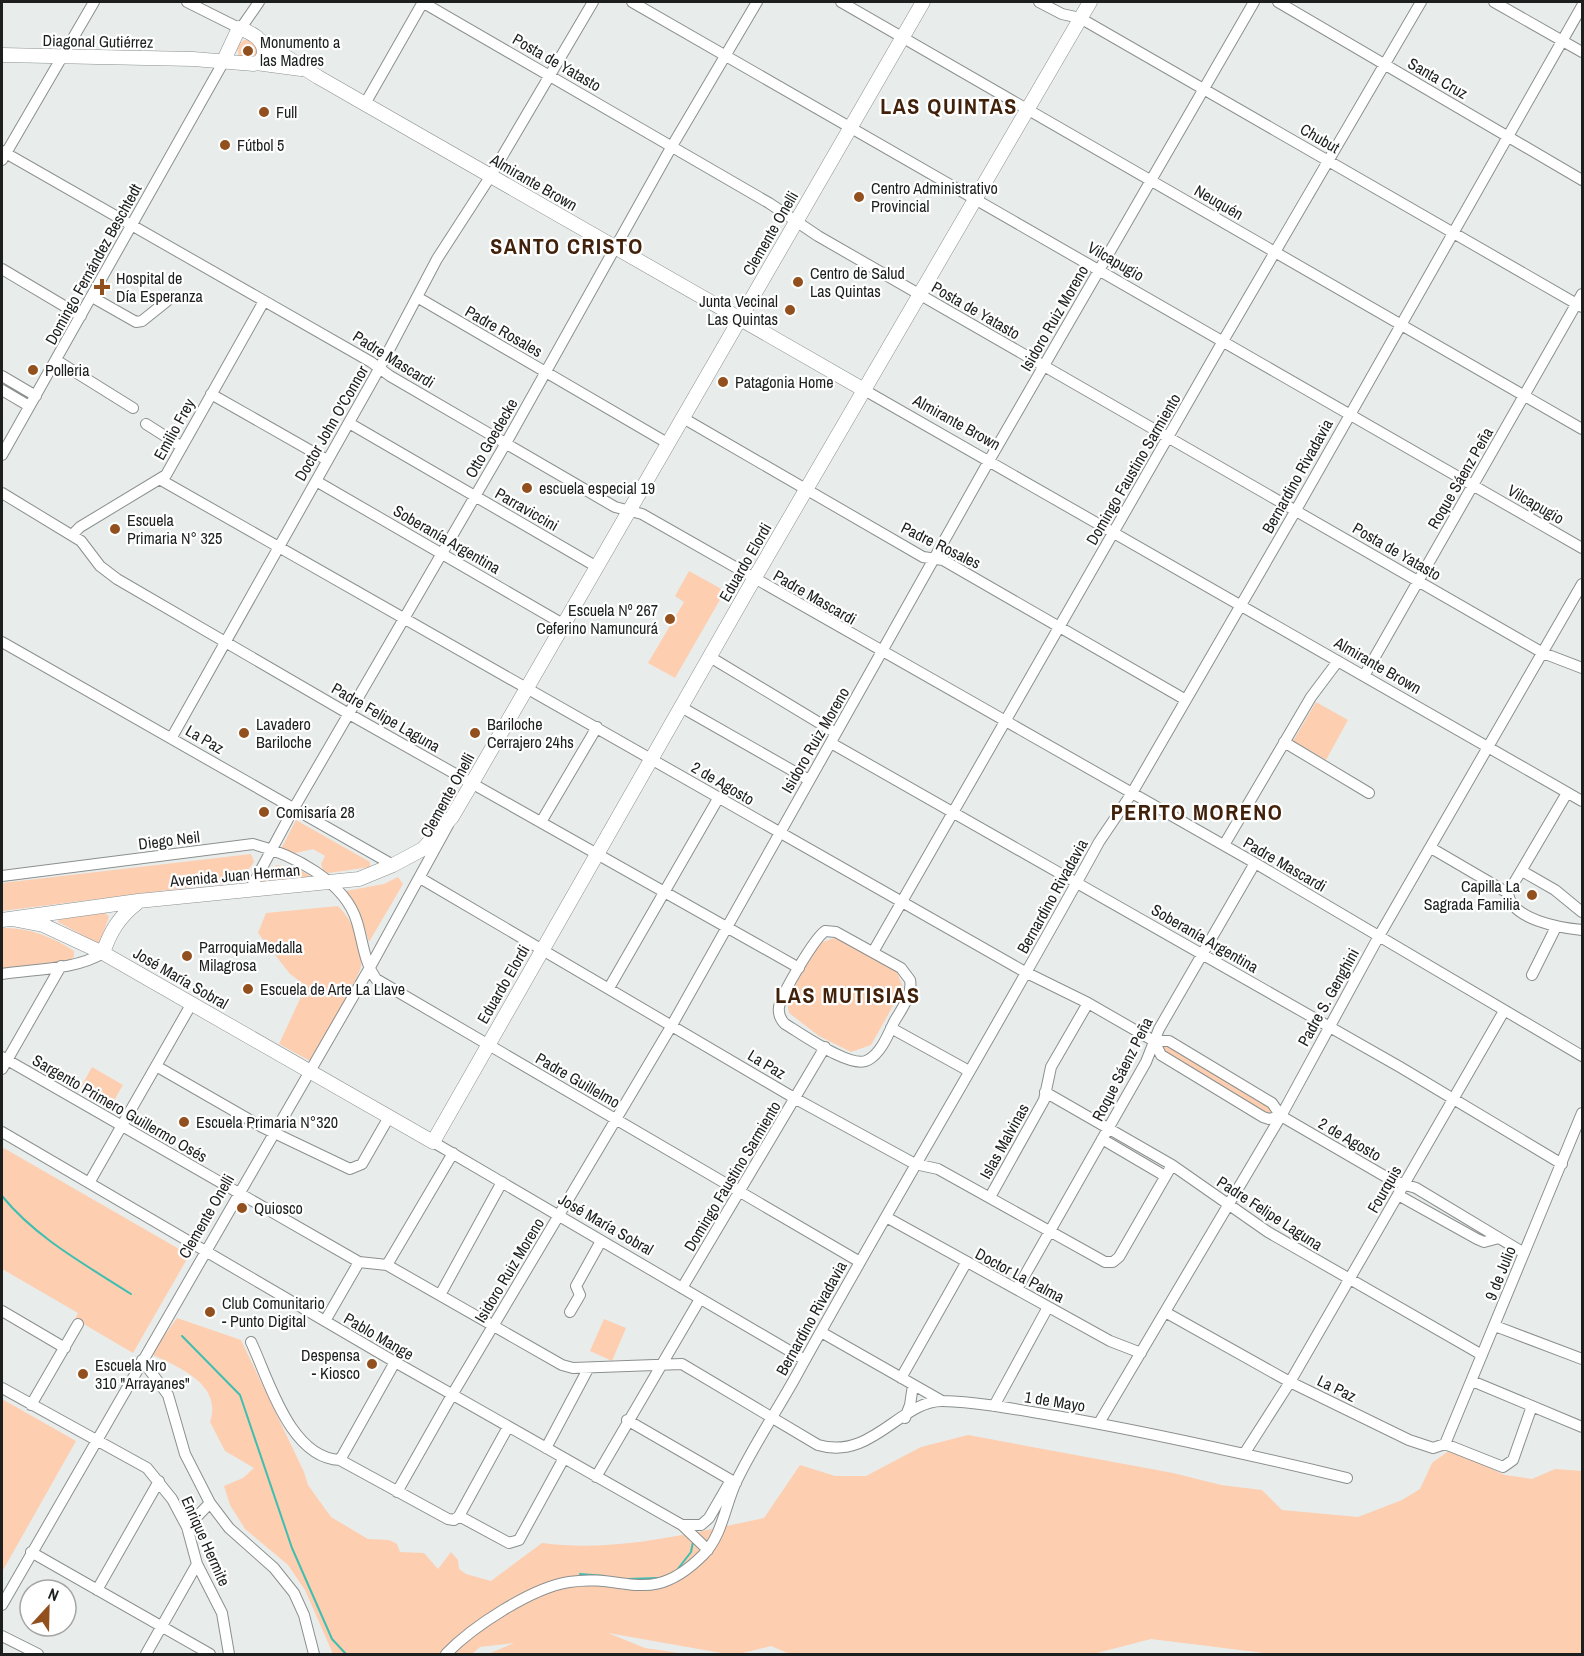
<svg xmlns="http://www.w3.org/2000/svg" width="1584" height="1656" viewBox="0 0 1584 1656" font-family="'Archivo Narrow',sans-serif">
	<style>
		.green { fill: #fdceb0 }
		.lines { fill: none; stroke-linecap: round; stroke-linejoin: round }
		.stream { stroke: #3fbeb1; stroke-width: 2 }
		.minor-casing { stroke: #8b908f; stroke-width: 12 }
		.major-casing { stroke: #8b908f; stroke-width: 15 }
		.minor { stroke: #fff; stroke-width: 10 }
		.major { stroke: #fff; stroke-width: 14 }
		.poi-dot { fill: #92501f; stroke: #fff; stroke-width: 2 }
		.labels { text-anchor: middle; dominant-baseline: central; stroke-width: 4.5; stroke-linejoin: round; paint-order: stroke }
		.street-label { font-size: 16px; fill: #1d1e1e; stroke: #fff }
		.poi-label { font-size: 16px; fill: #1d1e1e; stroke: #fff; text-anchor: start }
		.district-label { font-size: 22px; font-weight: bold; letter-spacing: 1.5px; fill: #41210a; stroke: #fff }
	</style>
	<rect width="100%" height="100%" fill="#e8edec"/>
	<path class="green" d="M244,40H252L258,45V57L239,58L237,46Z
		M689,571L725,591L675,678L648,663L684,602L675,596Z
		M1316,702L1348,720L1326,760L1293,741Z
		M296,820L370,862V867L329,873L323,870L321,864L325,856L313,849L291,854L281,849Z
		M251,854L254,862L240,881L2,911V883Z
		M277,865L302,871L313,878L261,881L263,875Z
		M398,877L403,884L369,942L362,920L346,891L384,884Z
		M338,906C354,922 362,944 361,966C360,977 318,1046 310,1061L279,1044L306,986L290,974L258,933L266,913Z
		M104,911L109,917L99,944L58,922L60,917Z
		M2,928C28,927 53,937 74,951V957L70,960L2,969Z
		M837,937L896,969L903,988L871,1045L851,1052L819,1036L789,1013L787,1002L817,944Z
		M1163,1043L1274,1110L1272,1114H1268L1158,1048Z
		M92,1067L123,1085L112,1104L81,1087Z
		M2,1147L186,1253L187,1259L133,1353L75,1319L78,1313L2,1269Z
		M177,1318L241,1340L304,1472L308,1485L331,1517L368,1539L389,1540L397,1544L400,1552L424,1553L438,1569L451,1552L458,1560L459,1569L466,1574L491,1581L542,1543C616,1553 692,1533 764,1518L800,1465L835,1476H866L921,1447L968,1435L1173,1473L1221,1485L1262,1490L1282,1510L1358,1517L1402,1500L1420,1489L1432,1463L1450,1450L1505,1475L1532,1479L1555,1469L1582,1471V1654H1272L1151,1639L1093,1654H790L771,1646L739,1654H727L608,1633L645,1648L686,1654H488L514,1643L480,1647L472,1654H333L305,1590L288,1565L245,1529L230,1505L224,1486L243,1478L254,1468L225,1451L210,1422C223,1384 178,1367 151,1354Z
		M604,1319L626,1328L612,1361L590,1351Z
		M2,1399L76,1441L2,1572Z"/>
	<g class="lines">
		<path class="stream" d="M2,1196C36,1238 86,1265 131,1294
			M182,1336L240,1395L292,1548L332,1639L346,1654
			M677,1570L691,1552L693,1542
			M580,1574L605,1576
			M628,1579L658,1578"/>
		<g class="minor-casing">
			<path id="minor" d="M187,2L239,28
				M422,2L769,203L818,236L1543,653L1582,668
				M632,2L1582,548
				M841,2L1582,429
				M1039,2L1062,14L1080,18L1582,307
				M1278,2L1582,180
				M1494,2L1582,52
				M241,28L259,2
				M366,102L423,2
				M2,151L371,362L390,376L615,507L642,514L1255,863L1582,1056
				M2,160L94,2
				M2,269L81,316
				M92,297L136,322L142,321L167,301
				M417,297L669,444
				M56,360L133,408
				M2,376L36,396
				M2,390L29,406
				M866,391L1582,801
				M211,394L327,460
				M683,418L923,557L943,560L1186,700
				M349,423L597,567
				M146,424L182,447
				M2,455L224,61
				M161,480L1025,972L1088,1003L1154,1041H1169L1272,1103L1281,1116L1393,1181L1416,1188L1524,1253
				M316,481L563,624
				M2,493L81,541L100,566L117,579L349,714L799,968
				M72,535L80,527L166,475L264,301
				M2,642L393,865
				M710,657L836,733
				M1364,676L1582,294
				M681,707L809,780
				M172,737L379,369L437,259L490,177L593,2
				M1284,742L1369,793
				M831,743L1400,1067L1562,1164
				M541,822L597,727
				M1224,845L1311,697L1338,661
				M1431,848L1508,893C1511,920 1561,928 1582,930
				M1522,871L1555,890L1582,912
				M2,876L253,844C292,854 345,881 357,922C363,942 364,962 376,979L860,1262
				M420,878L796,1099L915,1164L938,1169L1105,1262H1113L1119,1257L1172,1165
				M250,890L294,808L506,443L672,146L757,2
				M1508,893L1567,793
				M825,931L836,932L901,968L910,980C913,994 901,1010 894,1022C888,1035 881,1053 868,1060C852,1070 802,1034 785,1024C780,1019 778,1014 779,1007C782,993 814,939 825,931Z
				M873,952L1223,341L1421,2
				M2,974C33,969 76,970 103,953
				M1532,975L1556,927
				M609,988L719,797
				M891,1028L969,1071
				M1154,1041L1161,1055L1263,1117L1269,1119L1281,1116
				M2,1057L359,1262L387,1265L562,1365L573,1368L682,1364L818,1445C872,1461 901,1400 943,1401C981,1402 1019,1410 1056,1416C1154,1433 1251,1455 1347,1478
				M156,1066L262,1127L350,1169L362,1164L389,1117
				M2,1069L61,966
				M1045,1092L1172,1165L1268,1232L1482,1355
				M2,1132L395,1362L682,1525L708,1550
				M1102,1139L1165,1176
				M433,1142L805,1360
				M89,1183L192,1003
				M1398,1195L1477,1239L1484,1242L1499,1238
				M990,1197L1044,1100L1051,1067L1088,1003
				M886,1217L1110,1341L1141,1353
				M387,1265L453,1153
				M682,1288L825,1047
				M1017,1289L1146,1062L1159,1029L1255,863
				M440,1295L502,1182
				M2,1311L65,1348
				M570,1312L580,1295L576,1286L601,1241
				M1165,1312L1290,1382L1409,1440L1433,1448L1445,1444L1503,1467L1513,1460L1532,1406
				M325,1321L359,1262
				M1495,1326L1582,1359
				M821,1332L942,1401
				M251,1342C269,1380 290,1458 340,1460L448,1519L454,1520L459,1516L508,1427
				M142,1360L168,1395L185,1454L210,1503L229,1528L274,1568L294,1593L304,1615L314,1654
				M901,1378L966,1263
				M1472,1381L1582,1427
				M2,1388L147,1468L172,1499L187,1527L197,1564L222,1613L229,1654
				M31,1405L78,1324
				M994,1406L1048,1307
				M905,1418L910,1405L913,1385
				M627,1420L736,1483
				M1099,1423L1281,1116L1379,936L1582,584
				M1445,1444L1582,1113
				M546,1448L588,1369
				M1244,1454L1290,1382L1504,1011
				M340,1460L395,1362
				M596,1477L700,1299
				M397,1492L452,1395L672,1025L990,459L1254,2
				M459,1516L509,1543L519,1540L564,1458
				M682,1525H701L709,1518L731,1480
				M187,1527L210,1503
				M31,1552L210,1654
				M97,1590L159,1481
				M2,1605L369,969L448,825
				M2,1636L38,1654
				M146,1654L197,1564
				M446,1654C472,1627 531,1588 569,1582C626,1573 650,1608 703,1555C723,1535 725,1504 737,1480C754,1445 776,1412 795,1378C894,1198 1001,1022 1099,842L1132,793L1296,510L1582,6"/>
		</g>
		<g class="major-casing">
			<path id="major" d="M261,41L318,77L866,391
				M2,55L193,59L254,64L259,63L264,55C265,39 252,33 239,28L224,60
				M256,63L301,69
				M12,919L43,925L103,953L433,1142L754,579L1090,2
				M2,920L138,901L359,879L393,865L423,849L452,817L472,783L923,2
				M103,953C110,932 119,917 137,903"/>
		</g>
		<use href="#minor" class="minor"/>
		<use href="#major" class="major"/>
	</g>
	<g class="poi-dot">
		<circle cx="248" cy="51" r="6"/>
		<circle cx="264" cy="112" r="6"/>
		<circle cx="225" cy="145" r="6"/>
		<circle cx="859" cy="197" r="6"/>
		<circle cx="798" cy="282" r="6"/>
		<path d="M99 278h6v6h6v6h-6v6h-6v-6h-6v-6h6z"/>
		<circle cx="790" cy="310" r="6"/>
		<circle cx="33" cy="370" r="6"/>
		<circle cx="723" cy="382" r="6"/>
		<circle cx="527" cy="488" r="6"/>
		<circle cx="115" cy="529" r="6"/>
		<circle cx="670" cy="619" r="6"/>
		<circle cx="244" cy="733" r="6"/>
		<circle cx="475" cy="733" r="6"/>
		<circle cx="264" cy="812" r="6"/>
		<circle cx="1532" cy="895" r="6"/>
		<circle cx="187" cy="956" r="6"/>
		<circle cx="248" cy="989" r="6"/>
		<circle cx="184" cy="1122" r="6"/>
		<circle cx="242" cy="1208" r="6"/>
		<circle cx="210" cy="1312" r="6"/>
		<circle cx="372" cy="1364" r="6"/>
		<circle cx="83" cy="1374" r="6"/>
	</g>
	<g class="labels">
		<g class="street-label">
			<text transform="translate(98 41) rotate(1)">Diagonal Gutiérrez</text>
			<text transform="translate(557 62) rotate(30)">Posta de Yatasto</text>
			<text transform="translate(1438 78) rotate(30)">Santa Cruz</text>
			<text transform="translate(1320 138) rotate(30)">Chubut</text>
			<text transform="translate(534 182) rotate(30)">Almirante Brown</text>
			<text transform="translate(1219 202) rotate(30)">Neuquén</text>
			<text transform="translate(770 233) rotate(-60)">Clemente Onelli</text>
			<text transform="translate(1116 261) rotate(30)">Vilcapugio</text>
			<text transform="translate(93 264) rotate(-61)">Domingo Fernández Beschtedt</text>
			<text transform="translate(976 310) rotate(30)">Posta de Yatasto</text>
			<text transform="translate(1054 318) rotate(-60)">Isidoro Ruiz Moreno</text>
			<text transform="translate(504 331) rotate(30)">Padre Rosales</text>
			<text transform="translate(394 359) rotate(32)">Padre Mascardi</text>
			<text transform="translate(957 422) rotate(29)">Almirante Brown</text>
			<text transform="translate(331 423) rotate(-60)">Doctor John O'Connor</text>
			<text transform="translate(174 429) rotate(-61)">Emilio Frey</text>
			<text transform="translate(491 438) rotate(-60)">Otto Goedecke</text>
			<text transform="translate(1133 469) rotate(-60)">Domingo Faustino Sarmiento</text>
			<text transform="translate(1297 476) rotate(-61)">Bernardino Rivadavia</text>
			<text transform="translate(1460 478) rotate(-60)">Roque Sáenz Peña</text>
			<text transform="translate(1536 504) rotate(30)">Vilcapugio</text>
			<text transform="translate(527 509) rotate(30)">Parraviccini</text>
			<text transform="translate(447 539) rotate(30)">Soberanía Argentina</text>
			<text transform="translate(941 545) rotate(26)">Padre Rosales</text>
			<text transform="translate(1397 551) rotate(30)">Posta de Yatasto</text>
			<text transform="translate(745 562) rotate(-60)">Eduardo Elordi</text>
			<text transform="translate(815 597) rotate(30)">Padre Mascardi</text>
			<text transform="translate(1378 665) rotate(30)">Almirante Brown</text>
			<text transform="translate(386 717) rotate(30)">Padre Felipe Laguna</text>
			<text transform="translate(205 739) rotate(30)">La Paz</text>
			<text transform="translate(815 740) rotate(-60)">Isidoro Ruiz Moreno</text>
			<text transform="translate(723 783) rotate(30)">2 de Agosto</text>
			<text transform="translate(447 795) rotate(-61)">Clemente Onelli</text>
			<text transform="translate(169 840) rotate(-7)">Diego Neil</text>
			<text transform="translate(1285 864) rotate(30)">Padre Mascardi</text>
			<text transform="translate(235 875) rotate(-5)">Avenida Juan Herman</text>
			<text transform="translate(1052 896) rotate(-61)">Bernardino Rivadavia</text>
			<text transform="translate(1205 938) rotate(30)">Soberanía Argentina</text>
			<text transform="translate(181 978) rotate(30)">José María Sobral</text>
			<text transform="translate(503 984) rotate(-60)">Eduardo Elordi</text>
			<text transform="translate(1328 997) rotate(-61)">Padre S. Genghini</text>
			<text transform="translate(767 1064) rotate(31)">La Paz</text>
			<text transform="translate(1122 1069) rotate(-63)">Roque Sáenz Peña</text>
			<text transform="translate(578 1080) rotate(30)">Padre Guillelmo</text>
			<text transform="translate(120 1108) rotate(30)">Sargento Primero Guillermo Osés</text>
			<text transform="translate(1350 1139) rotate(30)">2 de Agosto</text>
			<text transform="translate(1004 1141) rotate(-61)">Islas Malvinas</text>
			<text transform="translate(732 1176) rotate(-59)">Domingo Faustino Sarmiento</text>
			<text transform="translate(1384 1189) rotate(-60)">Fourquis</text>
			<text transform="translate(1270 1213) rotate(33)">Padre Felipe Laguna</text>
			<text transform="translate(206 1216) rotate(-60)">Clemente Onelli</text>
			<text transform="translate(606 1224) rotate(30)">José María Sobral</text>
			<text transform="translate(509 1270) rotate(-59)">Isidoro Ruiz Moreno</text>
			<text transform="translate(1500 1273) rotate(-68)">9 de Julio</text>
			<text transform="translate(1020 1275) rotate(28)">Doctor La Palma</text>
			<text transform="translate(811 1318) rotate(-61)">Bernardino Rivadavia</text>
			<text transform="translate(379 1336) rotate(30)">Pablo Mange</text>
			<text transform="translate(1337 1388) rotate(26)">La Paz</text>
			<text transform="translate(1055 1401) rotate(9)">1 de Mayo</text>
			<text transform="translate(206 1541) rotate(66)">Enrique Hermite</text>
		</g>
		<g class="poi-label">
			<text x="260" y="42">Monumento a<tspan x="260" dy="18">las Madres</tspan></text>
			<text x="276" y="112">Full</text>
			<text x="237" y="145">Fútbol 5</text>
			<text x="871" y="188">Centro Administrativo<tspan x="871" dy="18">Provincial</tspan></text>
			<text x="810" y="273">Centro de Salud<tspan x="810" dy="18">Las Quintas</tspan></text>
			<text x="116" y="278">Hospital de<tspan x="116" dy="18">Día Esperanza</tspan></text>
			<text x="778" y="301" text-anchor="end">Junta Vecinal<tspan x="778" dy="18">Las Quintas</tspan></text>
			<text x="45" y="370">Polleria</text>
			<text x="735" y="382">Patagonia Home</text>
			<text x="539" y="488">escuela especial 19</text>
			<text x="127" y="520">Escuela<tspan x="127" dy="18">Primaria N° 325</tspan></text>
			<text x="658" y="610" text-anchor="end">Escuela Nº 267<tspan x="658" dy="18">Ceferino Namuncurá</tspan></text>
			<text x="256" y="724">Lavadero<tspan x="256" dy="18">Bariloche</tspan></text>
			<text x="487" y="724">Bariloche<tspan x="487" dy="18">Cerrajero 24hs</tspan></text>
			<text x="276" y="812">Comisaría 28</text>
			<text x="1520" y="886" text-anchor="end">Capilla La<tspan x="1520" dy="18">Sagrada Familia</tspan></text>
			<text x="199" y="947">ParroquiaMedalla<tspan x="199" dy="18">Milagrosa</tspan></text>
			<text x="260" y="989">Escuela de Arte La Llave</text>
			<text x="196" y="1122">Escuela Primaria N°320</text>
			<text x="254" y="1208">Quiosco</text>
			<text x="222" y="1303">Club Comunitario<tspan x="222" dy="18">- Punto Digital</tspan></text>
			<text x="360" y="1355" text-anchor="end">Despensa<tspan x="360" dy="18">- Kiosco</tspan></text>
			<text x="95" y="1365">Escuela Nro<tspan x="95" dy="18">310 "Arrayanes"</tspan></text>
		</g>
		<g class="district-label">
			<text x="949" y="106">LAS QUINTAS</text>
			<text x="567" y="246">SANTO CRISTO</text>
			<text x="1197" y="812">PERITO MORENO</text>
			<text x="848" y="995">LAS MUTISIAS</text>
		</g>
	</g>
	<rect width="1584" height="1656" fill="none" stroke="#1d1e1e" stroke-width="6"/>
	<g transform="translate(48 1608) rotate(22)"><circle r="28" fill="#ffffff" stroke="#a5a5a5" stroke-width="1.5"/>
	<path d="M0-4.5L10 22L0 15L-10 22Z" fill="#92501f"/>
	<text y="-9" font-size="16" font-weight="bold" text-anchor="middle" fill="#1d1e1e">N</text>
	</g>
</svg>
